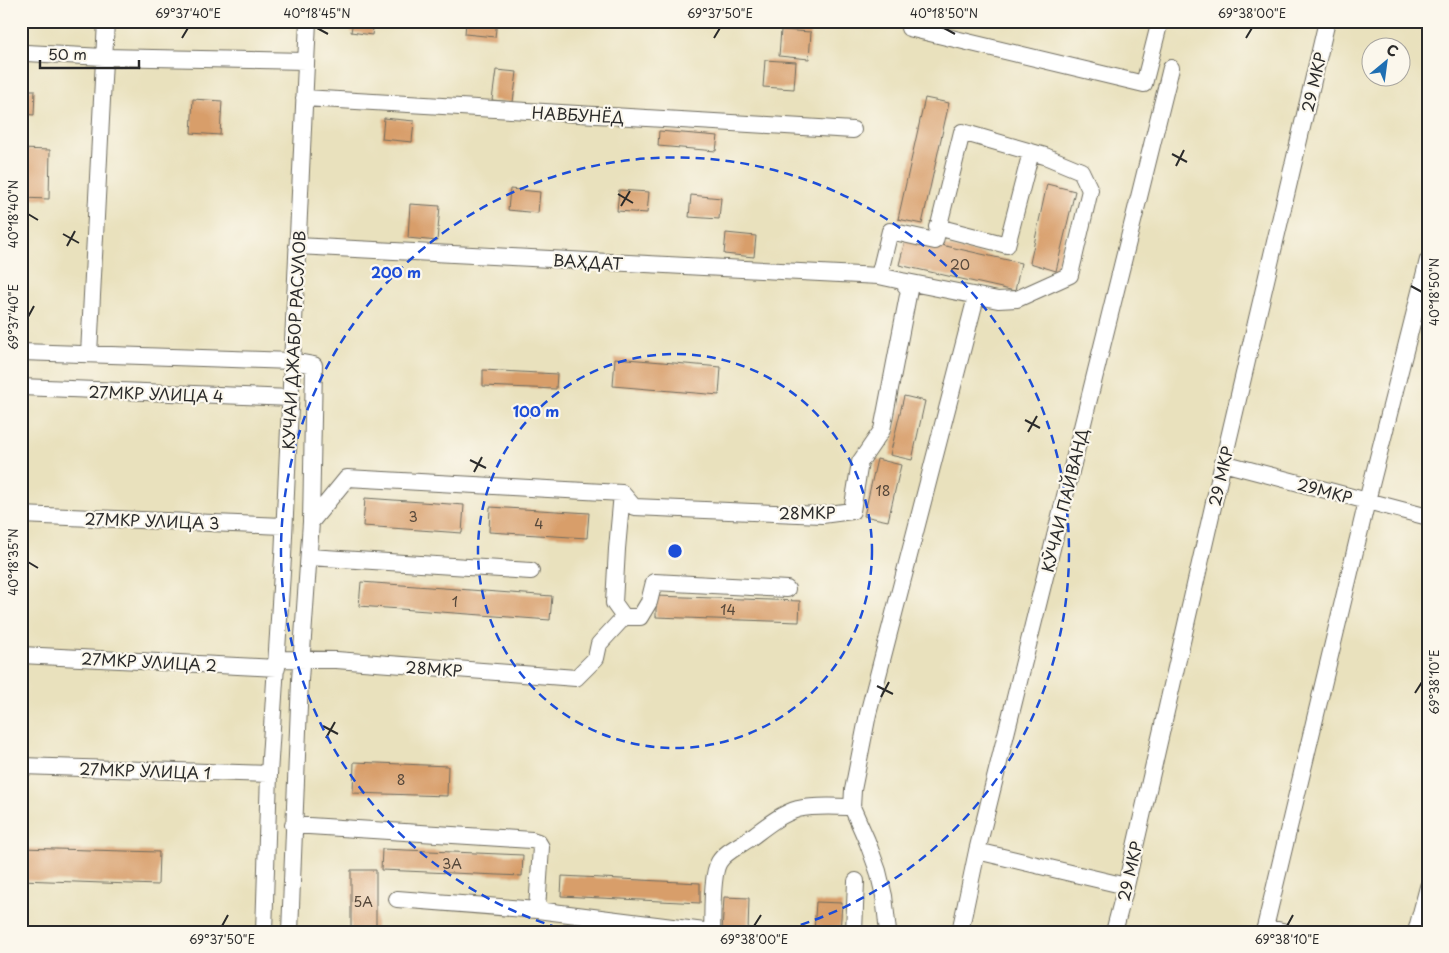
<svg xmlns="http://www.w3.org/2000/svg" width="1449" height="953" viewBox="0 0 1449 953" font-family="'Playpen Sans',sans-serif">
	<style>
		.building { fill: #d89e6a }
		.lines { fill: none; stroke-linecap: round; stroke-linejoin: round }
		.minor-casing { stroke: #6e6b5e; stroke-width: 18 }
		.minor { stroke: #fff; stroke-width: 16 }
		.ticks { fill: none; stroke: #2b2b2b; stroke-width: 2 }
		.ring { fill: none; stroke: #1d4ed8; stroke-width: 2.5; stroke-dasharray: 9 6 }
		.labels { text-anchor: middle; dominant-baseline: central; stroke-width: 4.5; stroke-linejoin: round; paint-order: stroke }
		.number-label { font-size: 14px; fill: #56483b }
		.street-label { font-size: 16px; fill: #2b2b2b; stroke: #fbf7ec }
		.centre { fill: #1d4ed8; stroke: #fbf7ec; stroke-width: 2.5 }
		.ring-label { font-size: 15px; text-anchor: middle; font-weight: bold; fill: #1d4ed8; stroke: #fbf7ec; stroke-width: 4.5; stroke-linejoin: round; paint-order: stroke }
		.neatline { fill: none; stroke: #2b2b2b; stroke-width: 2 }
		.ticks-label { font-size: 12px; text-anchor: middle; fill: #2b2b2b }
	</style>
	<rect width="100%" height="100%" fill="#fbf7ec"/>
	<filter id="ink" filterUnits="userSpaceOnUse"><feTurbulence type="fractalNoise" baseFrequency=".02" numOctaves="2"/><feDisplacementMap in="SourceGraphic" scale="10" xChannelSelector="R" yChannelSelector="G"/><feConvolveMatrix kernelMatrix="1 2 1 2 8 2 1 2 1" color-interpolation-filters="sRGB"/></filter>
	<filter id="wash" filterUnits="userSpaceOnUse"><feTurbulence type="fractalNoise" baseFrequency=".0096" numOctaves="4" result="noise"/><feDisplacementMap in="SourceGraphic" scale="20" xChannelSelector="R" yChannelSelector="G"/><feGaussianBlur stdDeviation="1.12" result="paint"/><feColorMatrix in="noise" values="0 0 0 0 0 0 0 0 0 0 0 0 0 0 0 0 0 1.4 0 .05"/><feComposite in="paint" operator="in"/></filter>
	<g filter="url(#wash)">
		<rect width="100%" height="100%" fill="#e9e1bd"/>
		<g id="blocks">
			<path class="building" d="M353,21H374L372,35L351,32Z
				M466,21H497L495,37L465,34Z
				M781,30L811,32L809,59L779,56Z
				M765,60L796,62L794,89L763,87Z
				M496,70L517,72L513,102L492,100Z
				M21,90H35L34,115L21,114Z
				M925,98L949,103L922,224L898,219Z
				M193,99L222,101L220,135L191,133Z
				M384,118L414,121L412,142L382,139Z
				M659,131L718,136L716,151L658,146Z
				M21,149L50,150L49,199L21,198Z
				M1047,184L1075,191L1056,271L1030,263Z
				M510,189L540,192L538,213L508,210Z
				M619,190L649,192L647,213L617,211Z
				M691,195L721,198L719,219L689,217Z
				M410,204L440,206L437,241L408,238Z
				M726,233L756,236L754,257L724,254Z
				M906,237L1021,263L1015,291L899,265Z
				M615,358L721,367L719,395L613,386Z
				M483,370L557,374L556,389L483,386Z
				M904,396L925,401L912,460L890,455Z
				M877,459L901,465L888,521L864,516Z
				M365,498L464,505L462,533L363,526Z
				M490,507L589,513L587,538L489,532Z
				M361,582L552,596L550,620L359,606Z
				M656,596L800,601L799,622L656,617Z
				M354,762L448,766L447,796L353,793Z
				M21,797H24L23,824H21Z
				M21,848L159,852L158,885L21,880Z
				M382,849L523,855L522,876L381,870Z
				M351,870H376V932H351Z
				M562,876L700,883V903L561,896Z
				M724,897L749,898L748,932H722Z
				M816,902L842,903L840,932H814Z"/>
		</g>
	</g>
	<g filter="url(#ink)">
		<use href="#blocks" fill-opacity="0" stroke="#6e6b5e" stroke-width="1"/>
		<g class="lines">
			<g class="minor-casing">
				<path id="minor" d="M909,28L1144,84L1160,21
					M26,53L104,57L305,61
					M304,98L853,130
					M937,227L1007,245L1031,152
					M297,246L879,276L902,281L909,290L882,430L860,462L852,511L822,515L634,507L622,493
					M879,276L890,231L935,241L962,132L1045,156L1081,171L1090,190L1070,275L1017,299L998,300L902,281
					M21,352L292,361L314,365L311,522
					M89,354L106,21
					M21,387L291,398
					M1223,463L1428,517
					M21,515L283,526
					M309,557L531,571
					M21,655L277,668
					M277,659L336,660L576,678L596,658L599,644L624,617
					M21,766L269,774
					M293,825L532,840L538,842L541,847L537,910L397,899
					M977,851L1126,886
					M537,910L712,932
					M1265,927L1286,932
					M712,931C713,915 711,875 719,862C725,852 739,846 749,839C764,828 780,814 798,809C816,805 834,807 852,807
					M264,932L269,774L283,557L308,21
					M290,932L300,680L311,522L347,478L622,493L617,549L614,603L624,617H640L649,602L654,582L787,589
					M854,932L856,881
					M888,932L884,896L878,871L867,841L852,807L853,790L868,714L976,297
					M960,932L977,851L1171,68
					M1114,932L1126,886L1223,463L1327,21
					M1264,932L1367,501L1428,260
					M1416,932L1428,887"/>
			</g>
			<use href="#minor" class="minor"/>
		</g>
	</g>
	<path class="ticks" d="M317,28L328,34M944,28L955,34M182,38L188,28M714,38L720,28M1246,38L1252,28M1172,154L1187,162M1176,166L1184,150M618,194L633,203M621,206L630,191M28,214L38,220M63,234L79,243M67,246L75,231M1411,286L1422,292M28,317L34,306M1025,420L1040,428M1028,432L1037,416M470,460L486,468M474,472L482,457M28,562L38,568M877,686L893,694M1415,693L1422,682M881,697L889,682M323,726L338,734M326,738L335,722M222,926L228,915M754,926L761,915M1287,926L1293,915"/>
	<g class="ring">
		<circle cx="675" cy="551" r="197"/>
		<path d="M573 932A394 394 0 1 1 777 932"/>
	</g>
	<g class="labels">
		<g class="number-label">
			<text x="960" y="264">20</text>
			<text x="883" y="490">18</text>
			<text x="413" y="516">3</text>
			<text x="539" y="523">4</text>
			<text x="455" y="601">1</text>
			<text x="728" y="609">14</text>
			<text x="401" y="779">8</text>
			<text x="452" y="863">3А</text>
			<text x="363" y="901">5А</text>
		</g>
		<g class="street-label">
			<text transform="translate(1313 82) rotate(-77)">29 МКР</text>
			<text transform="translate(578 114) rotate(3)">НАВБУНЁД</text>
			<text transform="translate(588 261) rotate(3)">ВАҲДАТ</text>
			<text transform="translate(293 340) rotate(-87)">КУЧАИ ДЖАБОР РАСУЛОВ</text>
			<text transform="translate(156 393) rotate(2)">27МКР УЛИЦА 4</text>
			<text transform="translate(1220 476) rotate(-77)">29 МКР</text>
			<text transform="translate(1325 490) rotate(15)">29МКР</text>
			<text transform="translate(1064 500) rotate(-76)">КӮЧАИ ПАЙВАНД</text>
			<text transform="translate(807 512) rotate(-1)">28МКР</text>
			<text transform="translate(152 520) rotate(2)">27МКР УЛИЦА 3</text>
			<text transform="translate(149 661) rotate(3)">27МКР УЛИЦА 2</text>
			<text transform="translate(434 668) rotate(4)">28МКР</text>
			<text transform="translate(145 770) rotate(2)">27МКР УЛИЦА 1</text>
			<text transform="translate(1129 871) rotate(-77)">29 МКР</text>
		</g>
	</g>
	<circle cx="675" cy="551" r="8" class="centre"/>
	<g class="ring-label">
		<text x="396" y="278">200 m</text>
		<text x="536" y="417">100 m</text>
	</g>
	<rect width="1449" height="953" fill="none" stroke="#fbf7ec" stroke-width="55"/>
	<g transform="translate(1386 62) rotate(29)"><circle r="24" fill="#fbf7ec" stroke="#a8a59f"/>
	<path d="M0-4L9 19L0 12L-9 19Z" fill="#1f6fb2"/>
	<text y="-8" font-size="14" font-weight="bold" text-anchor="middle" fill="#2b2b2b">С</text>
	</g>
	<path d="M40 60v8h99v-8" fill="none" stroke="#2b2b2b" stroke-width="2.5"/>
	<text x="48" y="60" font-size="15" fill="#2b2b2b" stroke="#fbf7ec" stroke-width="4" paint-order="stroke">50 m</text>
	<rect x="28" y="28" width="1394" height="898" class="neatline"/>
	<g class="ticks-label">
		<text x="188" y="18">69°37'40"E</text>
		<text x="317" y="18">40°18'45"N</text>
		<text x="720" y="18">69°37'50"E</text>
		<text x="944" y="18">40°18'50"N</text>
		<text x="1252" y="18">69°38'00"E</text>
		<text transform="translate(14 214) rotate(-90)" y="4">40°18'40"N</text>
		<text transform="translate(1435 292) rotate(-90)" y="4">40°18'50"N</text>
		<text transform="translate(14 317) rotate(-90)" y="4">69°37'40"E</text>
		<text transform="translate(14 562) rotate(-90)" y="4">40°18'35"N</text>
		<text transform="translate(1435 682) rotate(-90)" y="4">69°38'10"E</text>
		<text x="222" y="944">69°37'50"E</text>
		<text x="754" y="944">69°38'00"E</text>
		<text x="1287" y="944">69°38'10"E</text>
	</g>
</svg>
